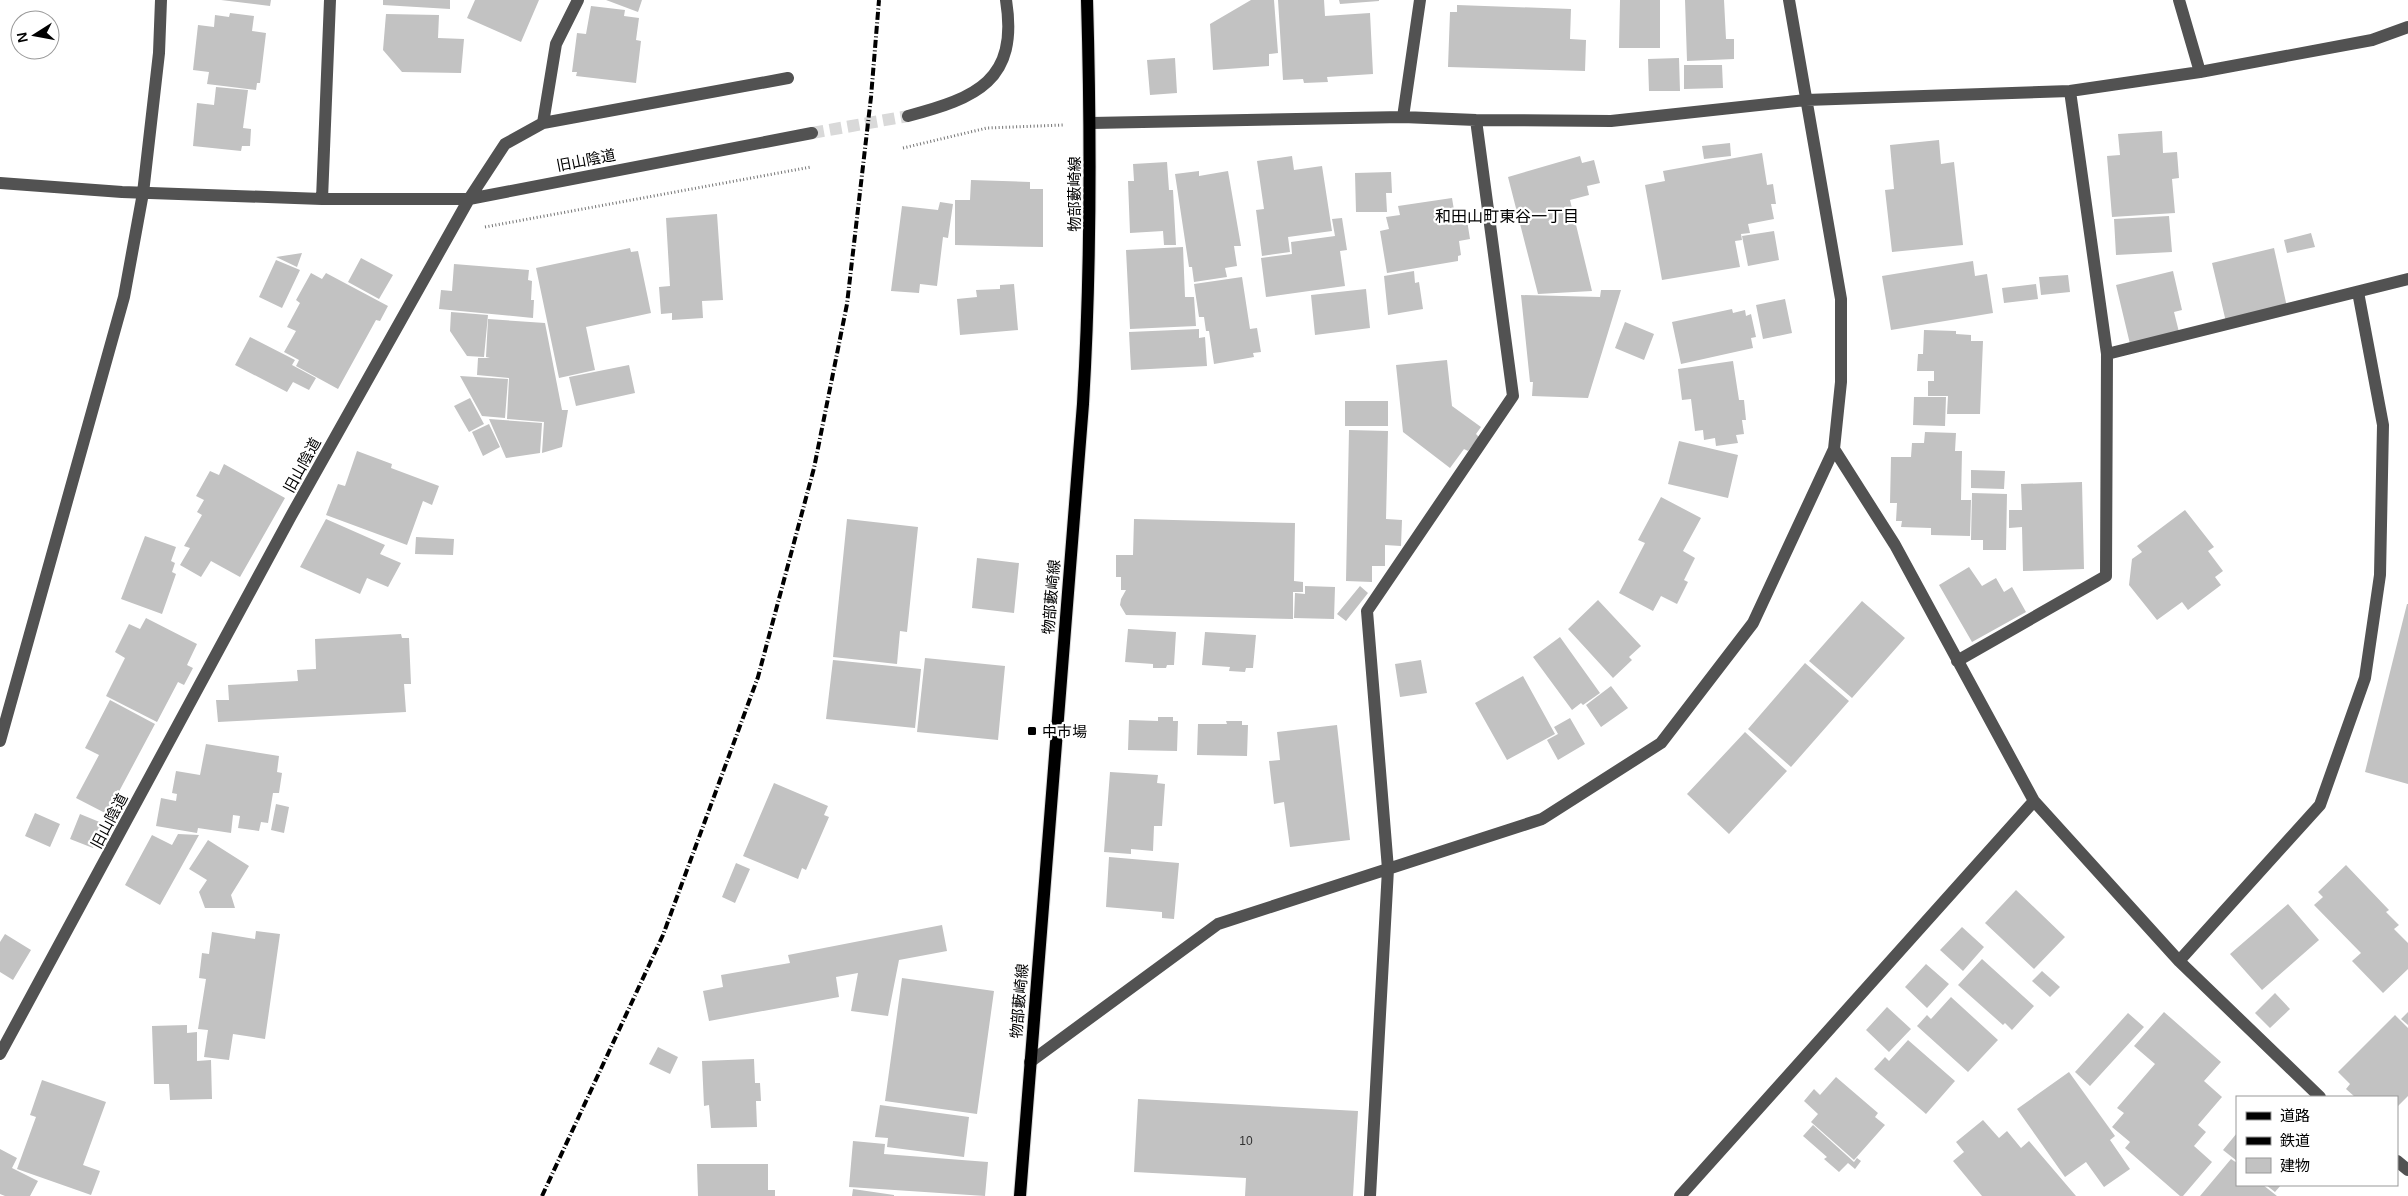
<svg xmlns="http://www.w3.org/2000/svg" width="2408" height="1196" viewBox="0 0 2408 1196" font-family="Helvetica,'Noto Sans JP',sans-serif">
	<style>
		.building { fill: #c2c2c2 }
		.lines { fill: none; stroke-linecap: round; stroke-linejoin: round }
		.minor-tunnel { stroke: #d9d9d9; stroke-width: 12; stroke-dasharray: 12 6; stroke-linecap: butt }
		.major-casing { stroke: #dbdbdb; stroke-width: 14 }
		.path { stroke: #747474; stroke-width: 3; stroke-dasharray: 1 2.5; stroke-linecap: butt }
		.minor { stroke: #525252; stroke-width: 12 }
		.major { stroke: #000; stroke-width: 12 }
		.rail { stroke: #000; stroke-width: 4; stroke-dasharray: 8 2.5 1 2.5; stroke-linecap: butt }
		.poi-dot { fill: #000; stroke: #fff; stroke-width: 2 }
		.labels { text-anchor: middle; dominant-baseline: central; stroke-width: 4.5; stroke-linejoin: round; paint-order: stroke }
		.number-label { font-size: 12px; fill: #303030 }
		.street-label { font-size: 15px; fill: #000; stroke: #fff }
		.poi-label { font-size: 15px; fill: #000; stroke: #fff; text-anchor: start }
		.neighbourhood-label { font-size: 16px; fill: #000; stroke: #fff }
	</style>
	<rect width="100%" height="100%" fill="#fff"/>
	<path class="building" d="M221,0H271L270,6Z
		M383,0H450V9L383,5Z
		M475,0H539L521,42L467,18Z
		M606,0H642L638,12Z
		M1251,0H1274L1278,53L1269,54V66L1213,70L1210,24Z
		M1278,0H1324L1325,16L1370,13L1373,74L1327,77L1328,82L1304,83L1303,79L1283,80Z
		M1339,0H1379V1L1340,4Z
		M1620,0H1660V48H1619Z
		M1685,0H1724L1726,39H1734V59L1687,61Z
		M1457,5L1571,9L1570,39L1586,40L1585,71L1448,67L1450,12H1457Z
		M591,6L625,10L624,16L639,18L636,40L641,41L636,83L576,76L577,72H572L577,33L586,34Z
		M230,13L254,16L252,31L266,33L260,83H257L256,90L207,84L209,72L193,70L198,25L214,27L215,15L229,17Z
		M386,14L439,15L438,38L464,39L461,73L402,72L383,50Z
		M1175,58L1177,93L1150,95L1147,60Z
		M1679,58L1680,91H1649L1648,59Z
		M1684,65H1722L1723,88L1684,89Z
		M216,87L248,90L243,128L251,129L250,146H242L241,151L193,146L197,103L214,105Z
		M2162,131L2163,153L2177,152L2179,178L2172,179L2175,213L2112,217L2107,156L2120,155L2118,134Z
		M1939,140L1941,164L1954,162L1963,245L1892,252L1885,190L1894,189L1890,145Z
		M1730,143L1731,156L1704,159L1702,146Z
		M1762,153L1767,185L1773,184L1776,204H1771L1774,219L1748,224L1750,233L1741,234L1742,240L1735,241L1740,267L1662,280L1645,185L1665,181L1663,171Z
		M1292,156L1294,170L1322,166L1332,231L1288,237L1290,252L1262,256L1256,210L1264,209L1257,161Z
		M1580,156L1582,163L1594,160L1600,183L1587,186L1589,195L1570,200L1592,291L1538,294L1508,177Z
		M1167,162L1169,190H1173L1176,245H1164L1163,231L1130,233L1128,181H1134L1133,164Z
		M1199,171V176L1228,171L1241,246H1234L1237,266L1225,268L1227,277L1194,282L1192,267H1189L1175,174Z
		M1391,172L1392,193H1386L1387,212H1356L1355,173Z
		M971,180L1030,182V189H1043V247L955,245V200H970Z
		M1452,198L1456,222L1467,220L1470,239L1459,241L1461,255L1458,256V261L1387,273L1380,231L1389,229L1386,217L1400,215L1398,206Z
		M940,202L953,204L948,238L943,237L937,286L920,284L919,293L891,291L902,206L938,210Z
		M717,214L723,300L702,301L703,318L672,320V313L661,314L659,287L670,286L666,218Z
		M2169,216L2172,252L2116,255L2114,219Z
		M1342,218L1347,250L1340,251L1345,286L1266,297L1261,258L1292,254L1291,242L1335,236L1332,219Z
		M1774,231L1779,260L1748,266L1742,236Z
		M2311,233L2315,247L2287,253L2284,240Z
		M1183,247L1185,297H1194L1196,326L1130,329L1126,250Z
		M630,248L631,252L638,251L651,313L586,327L595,370L559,378L536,268Z
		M2274,248L2287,307L2226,322L2212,263Z
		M302,253L297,267L276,257Z
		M361,258L393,275L379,299L348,282Z
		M276,260L300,270L282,308L259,297Z
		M1973,261L1975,276L1987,274L1993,313L1891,330L1882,276Z
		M454,264L529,270L528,280L532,281L531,300H534L533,318L439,309L441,290L452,291Z
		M1414,271L1415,283L1419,282L1423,309L1388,315L1384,276Z
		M2173,271L2182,310L2174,312L2179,332L2130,344L2116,285Z
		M311,273L322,279L326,273L388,306L380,321L376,320L338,389L296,366L299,360L284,352L296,331L287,327L300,303L296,300Z
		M2068,275L2070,292L2041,295L2039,277Z
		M1242,277L1250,329L1257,328L1261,352L1253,353L1254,357L1214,364L1209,331H1206L1204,317H1199L1194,284Z
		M1014,284L1018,330L960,335L957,299L977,297L976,290L1000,289V285Z
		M2036,284L2038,299L2004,303L2002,288Z
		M1366,289L1370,328L1315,335L1311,295Z
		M1601,290H1621L1588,398L1532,396L1533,382H1530L1521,295L1600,297Z
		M1785,299L1792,333L1763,339L1756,305Z
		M1732,309L1733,313L1745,310L1746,316L1751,314L1756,337L1751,338L1753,348L1681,364L1672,322Z
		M451,312L488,315L484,357L467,356L450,331Z
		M488,319L545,323L562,410H568L562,447L542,453L544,422L507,419L509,378L477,375L478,358H490L486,357Z
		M1625,322L1654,334L1644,360L1615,348Z
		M1199,329V338L1205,337L1207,366L1131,370L1129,332Z
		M1924,330L1956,331V334L1971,335V341H1983L1980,414H1947L1948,396H1928V381H1934V371H1917L1918,354H1923Z
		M250,337L295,360L292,365L316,378L309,390L293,382L287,392L235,365Z
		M1447,360L1452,406L1481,427L1476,434L1479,437L1468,451L1464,449L1450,468L1403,432L1396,365Z
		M1733,361L1739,400H1744L1746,420H1742L1744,434L1736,435L1738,443L1716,446L1715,438L1704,440L1703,430L1695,431L1691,399L1682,400L1678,369Z
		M629,365L635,393L576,406L569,377Z
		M460,376L508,379L505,418L482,416Z
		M1914,397H1946L1945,426L1913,425Z
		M470,398L484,424L469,432L454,406Z
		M1345,401H1388V426H1345Z
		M489,419L542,423L540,453L506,458Z
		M489,424L500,447L483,456L472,432Z
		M1349,430L1388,431L1386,519L1402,520L1401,546L1385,545V566H1372V582L1346,581Z
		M1925,432L1956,433L1955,451H1962L1961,500H1971L1970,536L1931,535V528L1901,527L1902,521H1896L1897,503H1890L1891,457H1911L1912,443H1924Z
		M1679,441L1738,455L1728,498L1668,484Z
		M357,451L392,464L391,468L439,486L432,505L423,501L407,545L326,515L338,484L345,486Z
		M224,464L285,498L240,577L211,561L201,577L180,565L190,548L184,546L202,515L197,512L204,500L196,496L210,471L219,475Z
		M1971,470L2005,471L2004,489L1971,488Z
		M2082,482L2084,569L2023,571L2022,527L2009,528V510H2022L2021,484Z
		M1972,493L2007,494L2006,550H1983V540H1971Z
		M1661,497L1701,518L1683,551L1695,558L1684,580L1688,582L1677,604L1661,596L1653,611L1619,593L1645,543L1638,540Z
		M2185,510L2214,547L2208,551L2223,571L2215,577L2221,585L2188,610L2182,602L2157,620L2129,585L2132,559L2142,552L2137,546Z
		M326,519L385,545L380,554L401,563L388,587L367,578L360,594L300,567Z
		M847,519L918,527L907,632L900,631L897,664L833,657Z
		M1134,519L1295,523L1294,581L1303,582V592H1293V619L1126,615L1120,605L1121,599L1126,590H1121V577H1116V555H1133Z
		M145,536L176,547L171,561L175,563L172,572L176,574L162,614L121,599Z
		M416,537L454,539L453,555L415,554Z
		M977,558L1019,563L1014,613L972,608Z
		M1969,567L1982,586L1996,578L2004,592L2012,587L2026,612L1972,642L1939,585Z
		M1305,586L1335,587L1334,619L1294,618L1295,593L1305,594Z
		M1360,586L1368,593L1346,621L1337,614Z
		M1598,600L1641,646L1629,657L1632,660L1613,678L1568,629Z
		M1862,601L1905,638L1852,698L1809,661Z
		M2407,604H2408V784L2365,772Z
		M146,618L197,644L187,665L193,668L184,685L178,682L157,722L106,696L125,658L115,652L129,624L140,629Z
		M1128,629L1176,632L1174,665H1167L1166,668H1153V664L1125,662Z
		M1205,632L1256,635L1253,668H1246L1245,672L1229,671L1230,667L1202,665Z
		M401,634L402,638H409L411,684H404L406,712L218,722L216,700H229L228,685L298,681L297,670L316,669L315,639Z
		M1560,637L1600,693L1583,705L1581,703L1572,710L1533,657Z
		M925,658L1005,666L998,740L917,732Z
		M833,660L921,669L915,728L826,719Z
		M1421,660L1427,693L1400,697L1395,664Z
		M1805,663L1849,701L1791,767L1748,729Z
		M1523,676L1555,734L1507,760L1475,703Z
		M1611,686L1628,708L1601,727L1586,705Z
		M110,700L155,724L107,814L76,798L99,755L85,748Z
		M1158,717H1173V721H1178L1177,751L1128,750L1129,720L1158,721Z
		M1570,718L1585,744L1558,760L1547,740L1558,734L1554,727Z
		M1226,721H1242V725H1248L1247,756L1197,755L1198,724H1227Z
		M1337,725L1350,840L1290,847L1284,802L1274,804L1269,761L1280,760L1277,732Z
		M1745,732L1787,771L1729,834L1687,794Z
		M206,744L279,756L277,772L282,773L279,793H273L268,823L261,822L259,831L238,828L240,816L233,815L231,833L198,828L197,833L156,826L161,798L176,801L177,794L172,793L176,771L200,775Z
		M1110,772L1158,775L1157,783L1165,784L1162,826H1154L1153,851L1131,849V854L1104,852Z
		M774,783L828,806L824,815L829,817L806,870L802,868L798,879L743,856Z
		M276,804L289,807L284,833L271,830Z
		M35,813L60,824L50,847L25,836Z
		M80,814L102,823L93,848L70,839Z
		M178,834L199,835L160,905L125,885L152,835L172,845Z
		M208,840L249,866L231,895L235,908H205L199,892L207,880L189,869Z
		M1109,857L1179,863L1174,919L1162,918V912L1106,907Z
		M736,863L750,869L735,903L722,897Z
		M2346,865L2389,910L2386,912L2399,925L2394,929L2408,943V969L2383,993L2352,961L2361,953L2314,905L2323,897L2318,892Z
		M2016,890L2065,937L2034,969L1985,923Z
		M2288,904L2319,940L2262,990L2230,954Z
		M942,925L947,951L899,960L888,1016L851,1011L858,973L836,977L839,997L709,1021L703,991L723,987L721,975L790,963L788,955Z
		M1962,927L1984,947L1963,971L1940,950Z
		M256,931L280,934L265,1039L233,1034L229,1060L204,1057L208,1030L198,1029L206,979L199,978L202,953L209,954L212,932L255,939Z
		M5,934L31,950L13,980L0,972V942Z
		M1982,959L2034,1006L2012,1030L2005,1023L2003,1025L1958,985Z
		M1926,964L1949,984L1927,1008L1905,987Z
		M2042,971L2060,987L2050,997L2032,981Z
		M902,978L994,991L977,1114L885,1101Z
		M2275,993L2290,1009L2270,1028L2255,1013Z
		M1951,997L1998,1040L1968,1072L1917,1026L1927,1015L1931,1019Z
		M1887,1007L1911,1029L1889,1052L1866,1030Z
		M2164,1012L2221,1062L2204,1081L2222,1097L2198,1125L2206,1132L2194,1146L2212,1162L2183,1196H2180L2125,1148L2130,1142L2112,1127L2124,1113L2117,1108L2155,1064L2134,1046Z
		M2408,1012V1025L2401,1019Z
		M2128,1013L2144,1027L2090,1086L2075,1072Z
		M2395,1015L2408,1028V1096L2397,1107V1097H2355L2346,1089L2350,1084L2338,1072Z
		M187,1025V1033L197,1032V1061L211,1060L212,1099L170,1100L169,1084H154L152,1026Z
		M1908,1040L1955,1081L1926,1114L1874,1069L1885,1057L1889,1061Z
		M658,1047L678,1057L670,1074L649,1064Z
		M754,1059L755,1083H760L761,1101H756L757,1127L711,1128L709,1105L704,1106L702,1061Z
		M2069,1072L2115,1136L2110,1140L2130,1169L2104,1187L2086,1162L2065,1177L2017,1109Z
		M1836,1077L1878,1113L1875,1117L1885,1125L1854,1160L1811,1122L1818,1114L1804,1101L1814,1089L1820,1095Z
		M42,1080L106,1102L83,1165L100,1171L91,1195L17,1169L36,1117L30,1115Z
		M1138,1099L1358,1111L1353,1196H1245L1246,1178L1134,1172Z
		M880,1105L969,1117L964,1157L887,1147L888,1138L875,1137Z
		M1983,1120L1999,1138L2007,1131L2021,1148L2029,1141L2076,1196H1982L1953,1161L1964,1152L1956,1142Z
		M1813,1125L1854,1162L1857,1158L1861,1161L1855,1169L1848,1163L1839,1172L1824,1159L1827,1157L1803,1136Z
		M2237,1133V1161L2223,1150Z
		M853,1141L885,1144L884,1154L988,1162L985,1196L849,1187Z
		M0,1149L17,1158L12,1168L38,1181L30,1196H5L0,1194Z
		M2231,1159L2237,1163V1185H2263L2277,1196H2200Z
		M697,1164H768V1190H775V1196H698Z
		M2266,1185H2281L2275,1192Z
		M853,1189L894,1195V1196H852Z"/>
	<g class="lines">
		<path class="minor-tunnel" d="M812,133L908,116"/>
		<g class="major-casing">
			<path id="major" d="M1020,1196L1083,404C1091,269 1091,135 1087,0"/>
		</g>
		<path class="path" d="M903,148L987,128L1063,125
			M485,227L811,167"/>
		<path class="minor" d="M2179,0L2200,72
			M908,116C976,98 1019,81 1006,0
			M1403,117L1420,0
			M543,123L788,78
			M1091,123L1403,117L1476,120L1611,121L1806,100L2070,91L2200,72L2372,40L2408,27
			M0,183L122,192L322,199H469L812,133
			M322,199L330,0
			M2107,354L2408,279
			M1834,449L1895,545L2034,801L2179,961L2320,1097
			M1957,661L2106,576L2107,354L2070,91
			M0,741L124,297L143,193L159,53L161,0
			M2179,961L2320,805L2365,678L2380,575L2383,425L2358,292
			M0,1054L291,516L469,199L505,144L543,123L556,44L578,0
			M1030,1062L1218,924L1542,819L1661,743L1753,623L1834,449L1841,382V299L1789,0
			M2397,1161L2408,1170
			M1370,1196L1388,869L1367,611L1513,396L1476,120
			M1680,1196L2034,801"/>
		<use href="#major" class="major"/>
		<path class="rail" d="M542,1196L663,935L758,677L814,468L847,304L871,97L879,0"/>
	</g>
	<rect class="poi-dot" x="1027" y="726" width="10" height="10" rx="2.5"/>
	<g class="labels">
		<g class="number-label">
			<text x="1246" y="1141">10</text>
		</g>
		<g class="street-label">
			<text transform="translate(586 160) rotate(-11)">旧山陰道</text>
			<text transform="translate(1074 194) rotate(-90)">物部藪崎線</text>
			<text transform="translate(302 465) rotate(-61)">旧山陰道</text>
			<text transform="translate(1051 597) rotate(-85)">物部藪崎線</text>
			<text transform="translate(109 821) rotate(-62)">旧山陰道</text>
			<text transform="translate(1019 1001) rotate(-85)">物部藪崎線</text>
		</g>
		<g class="poi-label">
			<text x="1042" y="731">中市場</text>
		</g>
		<g class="neighbourhood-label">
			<text x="1507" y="216">和田山町東谷一丁目</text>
		</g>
	</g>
	<rect x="2236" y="1096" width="162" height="90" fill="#ffffff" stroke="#999999"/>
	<rect x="2246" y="1112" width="25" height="8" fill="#000000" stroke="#999999"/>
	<text x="2280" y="1121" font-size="15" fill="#000000">道路</text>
	<rect x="2246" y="1137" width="25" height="8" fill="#000000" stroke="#999999"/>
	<text x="2280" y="1146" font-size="15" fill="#000000">鉄道</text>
	<rect x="2246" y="1158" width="25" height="15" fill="#c2c2c2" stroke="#999999"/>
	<text x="2280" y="1171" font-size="15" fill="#000000">建物</text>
	<g transform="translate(35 35) rotate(259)"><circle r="24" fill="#ffffff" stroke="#999999"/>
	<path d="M0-4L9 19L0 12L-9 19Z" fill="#000000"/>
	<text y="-8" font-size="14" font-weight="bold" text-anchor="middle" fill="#000000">N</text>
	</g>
</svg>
